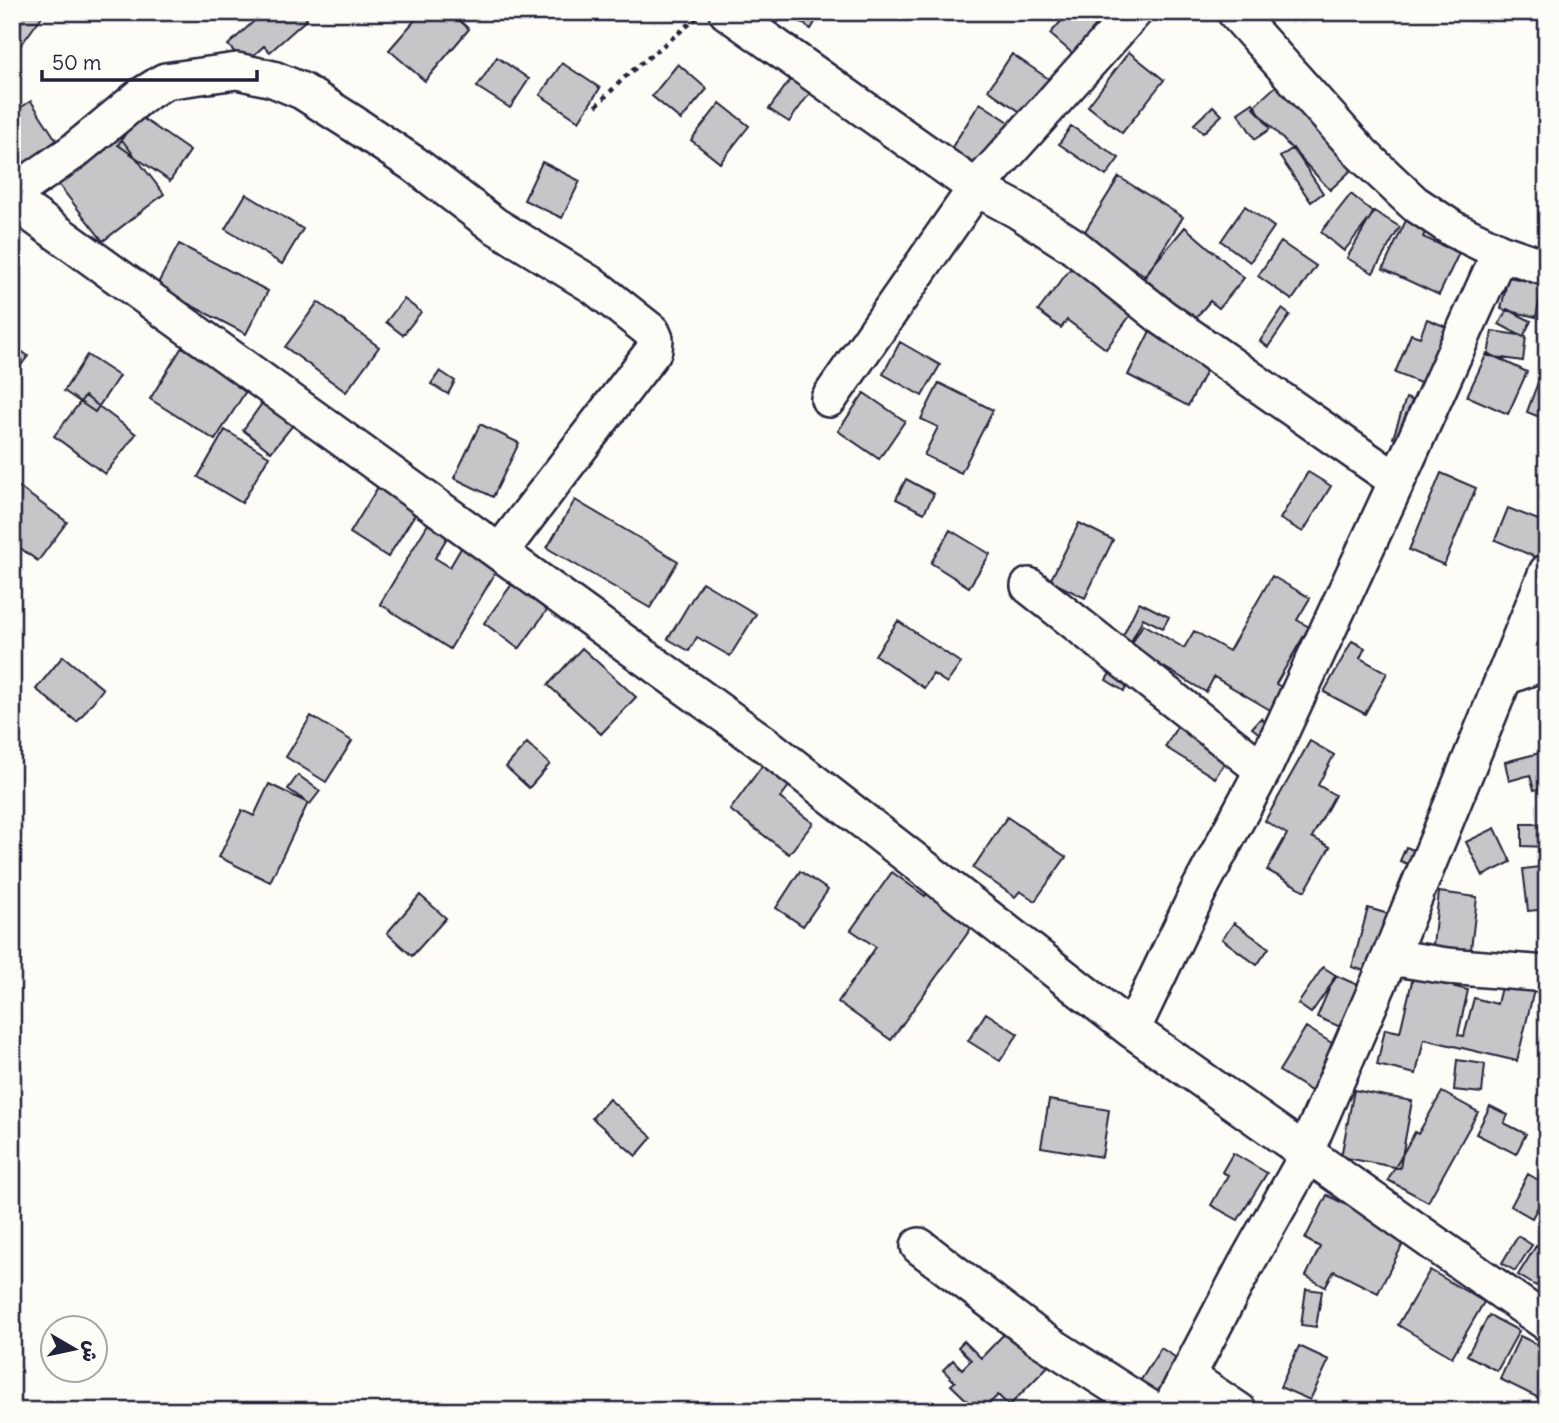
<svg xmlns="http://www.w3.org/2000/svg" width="1559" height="1423" viewBox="0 0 1559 1423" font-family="Delius,'Playpen Sans Arabic',sans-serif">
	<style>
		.building { fill: #c6c6c8; stroke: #22223b; stroke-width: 2 }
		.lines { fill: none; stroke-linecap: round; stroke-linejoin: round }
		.minor-casing { stroke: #22223b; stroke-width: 40 }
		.path { stroke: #22223b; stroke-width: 4.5; stroke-dasharray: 5 5; stroke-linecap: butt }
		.minor { stroke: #fdfcf7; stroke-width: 35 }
	</style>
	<rect width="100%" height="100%" fill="#fdfcf7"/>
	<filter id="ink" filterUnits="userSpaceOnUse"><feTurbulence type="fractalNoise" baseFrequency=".0143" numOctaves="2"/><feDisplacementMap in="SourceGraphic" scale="14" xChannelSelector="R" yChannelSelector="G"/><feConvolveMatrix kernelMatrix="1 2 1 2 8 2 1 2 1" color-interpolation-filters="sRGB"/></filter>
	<g filter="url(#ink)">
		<path class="building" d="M12,12H45L21,45L12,39Z
			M264,12H302L307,19L270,52L264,46L245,63L228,45Z
			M422,12H450L469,29L425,81L389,50Z
			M751,12H785L774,28Z
			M786,12H821L811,29Z
			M1069,12H1134L1087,66L1050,34Z
			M1129,52L1164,80L1122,133L1088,106Z
			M1012,54L1071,94L1047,130L988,90Z
			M497,57L529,79L510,108L477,87Z
			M562,63L600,88L579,121L540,95Z
			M678,64L707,89L681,120L652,96Z
			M1289,74L1358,164L1330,190L1253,107Z
			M793,76L812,90L789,122L769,109Z
			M31,101L64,152L12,178V113Z
			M720,103L749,126L720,163L691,140Z
			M980,103L1026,133L992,200L940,166Z
			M1253,103L1270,129L1255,139L1238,113Z
			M1213,106L1222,115L1203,133L1194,124Z
			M138,115L190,151L170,181L118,145Z
			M1071,126L1119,158L1106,176L1059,144Z
			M116,132L164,194L103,241L55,180Z
			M1293,148L1323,193L1311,202L1280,157Z
			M542,162L580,181L562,218L524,200Z
			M1119,177L1183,217L1146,276L1082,236Z
			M246,194L303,229L282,264L225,229Z
			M1351,194L1374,213L1344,251L1321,232Z
			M1245,206L1274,227L1250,262L1221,241Z
			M1374,211L1400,227L1373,273L1347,258Z
			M1409,214L1429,223L1423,237L1459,253L1439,295L1383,269Z
			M1185,227L1244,278L1219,308L1210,301L1194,320L1143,277Z
			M1281,242L1316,266L1292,300L1258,276Z
			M179,244L268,291L246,334L156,287Z
			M1084,251L1137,306L1106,349L1067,320L1061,328L1038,311Z
			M1508,277L1543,284L1536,317L1501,309Z
			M404,299L421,312L403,335L386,322Z
			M318,302L379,347L346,392L285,347Z
			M1282,309L1290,315L1268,347L1260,341Z
			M1507,309L1531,321L1523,337L1499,324Z
			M1158,315L1210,363L1188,406L1128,375Z
			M1427,319L1466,335L1443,392L1395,373L1411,334L1420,337Z
			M1492,331L1526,336L1523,361L1488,356Z
			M900,342L940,365L922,396L883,374Z
			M12,344L28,356L12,377Z
			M182,347L217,370L251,383L215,440L150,399Z
			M1487,353L1527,372L1508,414L1467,396Z
			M87,355L119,376L95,412L64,391Z
			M1544,366L1547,367V420L1527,412Z
			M440,371L455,381L448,394L431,384Z
			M939,383L993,410L961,473L924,455L938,427L921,419Z
			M864,393L905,421L879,459L838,431Z
			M85,396L136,434L105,474L54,436Z
			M1406,398L1432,407L1418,447L1393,438Z
			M263,402L293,425L271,452L243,430Z
			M480,424L519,443L493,497L454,478Z
			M225,430L269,456L242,503L198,477Z
			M1308,472L1331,486L1303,532L1280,519Z
			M1441,473L1476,488L1444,565L1409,550Z
			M906,479L934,494L924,513L896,499Z
			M12,482L67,522L38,561L12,542Z
			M1547,485V562L1495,540L1508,508L1538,520L1544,504L1540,502Z
			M378,487L417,511L388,557L350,533Z
			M575,500L678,561L650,608L547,548Z
			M1079,523L1113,540L1085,598L1050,581Z
			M428,524L448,536L435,558L450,567L467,538L503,560L450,649L380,604Z
			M950,530L990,554L969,587L931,563Z
			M1272,576L1310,598L1297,620L1309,627L1276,684L1290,692L1277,714L1214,677L1206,692L1130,647L1143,624L1184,648L1194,631L1229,651Z
			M515,580L550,606L519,649L484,623Z
			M702,582L756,614L730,656L697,637L689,651L668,639Z
			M1139,602L1169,617L1163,628L1143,618L1130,644L1121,640Z
			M898,621L961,663L947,683L933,674L924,688L875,655Z
			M1352,641L1365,648L1360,658L1387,673L1365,714L1324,692Z
			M582,648L636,697L601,734L548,685Z
			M1123,652L1141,663L1124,691L1106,680Z
			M63,656L103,689L77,722L36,689Z
			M1187,710L1259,784L1224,763L1215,778L1165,747Z
			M311,716L352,741L326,782L286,757Z
			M1261,718L1279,733L1271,743L1252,728Z
			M1310,741L1334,755L1318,785L1335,795L1312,837L1330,847L1305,891L1267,870L1287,834L1265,821Z
			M527,743L550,764L529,788L506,767Z
			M1547,751V787L1534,790L1530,775L1509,781L1505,762Z
			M762,766L789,786L780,798L813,823L789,854L730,810Z
			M298,775L320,791L310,804L288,789Z
			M269,784L308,803L270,882L219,857L242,810L254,816Z
			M1546,799L1547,847L1522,846V824H1546Z
			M1007,817L1066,857L1035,901L1020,891L1015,897L973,868Z
			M1495,828L1511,862L1483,876L1466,842Z
			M1406,847L1426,855L1420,869L1400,861Z
			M1547,866V909L1528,911L1523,869Z
			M800,871L828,890L803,926L776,908Z
			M892,872L925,896L931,888L977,920L891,1040L838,1002L876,947L851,930Z
			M1439,892L1477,897L1470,958L1432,954Z
			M420,895L446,918L412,956L387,933Z
			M1368,908L1402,918L1385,977L1352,967Z
			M1234,923L1269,948L1257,965L1222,939Z
			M1323,967L1337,976L1311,1013L1298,1004Z
			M1335,975L1378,994L1350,1031L1317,1017Z
			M1413,977L1468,990L1458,1035L1464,1036L1474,998L1497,1004L1502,983L1534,990L1517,1061L1424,1039L1416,1074L1377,1065L1385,1029L1400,1032Z
			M986,1013L1018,1034L1000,1061L968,1041Z
			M1306,1027L1343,1050L1316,1094L1279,1071Z
			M1457,1060L1485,1064L1482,1093L1454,1090Z
			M1354,1090L1412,1101L1400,1168L1341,1157Z
			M1442,1092L1478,1112L1428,1202L1388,1180L1415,1132L1418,1134Z
			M609,1099L652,1137L636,1156L592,1118Z
			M1049,1100L1109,1110L1102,1157L1041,1147Z
			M1490,1106L1508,1115L1504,1123L1526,1134L1516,1154L1476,1134Z
			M1233,1153L1267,1173L1238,1220L1211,1205L1228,1175L1222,1172Z
			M1528,1174L1547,1185V1190L1532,1218L1511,1206Z
			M1327,1195L1407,1236L1378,1293L1334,1271L1325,1287L1306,1276L1320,1247L1305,1239Z
			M1547,1206V1226L1538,1221Z
			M1518,1236L1532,1245L1515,1271L1502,1263Z
			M1536,1246L1547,1253V1269L1536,1286L1518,1275Z
			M1430,1270L1484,1302L1452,1357L1398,1325Z
			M1306,1289L1322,1291L1316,1327L1301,1325Z
			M1489,1315L1519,1331L1497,1371L1467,1355Z
			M1007,1331L1060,1354L1009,1406L998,1395L982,1411H978L951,1385L955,1382L943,1370L953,1360L962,1369L971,1360L958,1347L964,1341L981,1358Z
			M1520,1336L1547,1349V1410L1540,1407L1543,1400L1500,1379Z
			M1299,1346L1329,1360L1310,1400L1280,1387Z
			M1161,1348L1201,1374L1178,1409L1139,1383Z"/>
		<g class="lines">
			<g class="minor-casing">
				<path id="minor" d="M727,12L976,188L1017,210L1073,246L1162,317L1397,481
					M1235,12L1362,154L1414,203L1453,229L1500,252L1547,268
					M12,194L73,152L141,96L165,81L237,71L273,79L302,91L354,124L414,164L494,225L594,286L652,332L655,339L654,350L500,552
					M12,200L766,745L1132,1030L1547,1323
					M829,399L976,188L1134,12
					M1029,586L1263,770
					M1503,678L1547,661
					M1390,957L1447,966L1547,974
					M1132,1030L1199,890L1263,770L1397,481L1500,252
					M1305,1153L1390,957L1547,572
					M919,1246L1038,1337L1154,1411
					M1187,1376L1239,1411
					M1169,1411L1245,1266L1308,1154"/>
			</g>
			<path class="path" d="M596,106L627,75L698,17"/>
			<use href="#minor" class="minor"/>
		</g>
	</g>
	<rect width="1559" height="1423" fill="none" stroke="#fdfcf7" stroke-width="42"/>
	<rect x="21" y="21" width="1517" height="1381" fill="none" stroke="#22223b" stroke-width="2.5" filter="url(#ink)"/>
	<g transform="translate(74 1349) rotate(99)"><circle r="33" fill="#fdfcf7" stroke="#a5a5ac" stroke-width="2"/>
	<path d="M0-5L12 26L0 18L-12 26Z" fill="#22223b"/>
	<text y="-10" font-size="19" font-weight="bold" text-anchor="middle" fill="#22223b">ش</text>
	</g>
	<path d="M42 70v10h215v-10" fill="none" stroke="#22223b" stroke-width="3.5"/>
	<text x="52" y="70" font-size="21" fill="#22223b" stroke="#fdfcf7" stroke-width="5" paint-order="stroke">50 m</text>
</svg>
